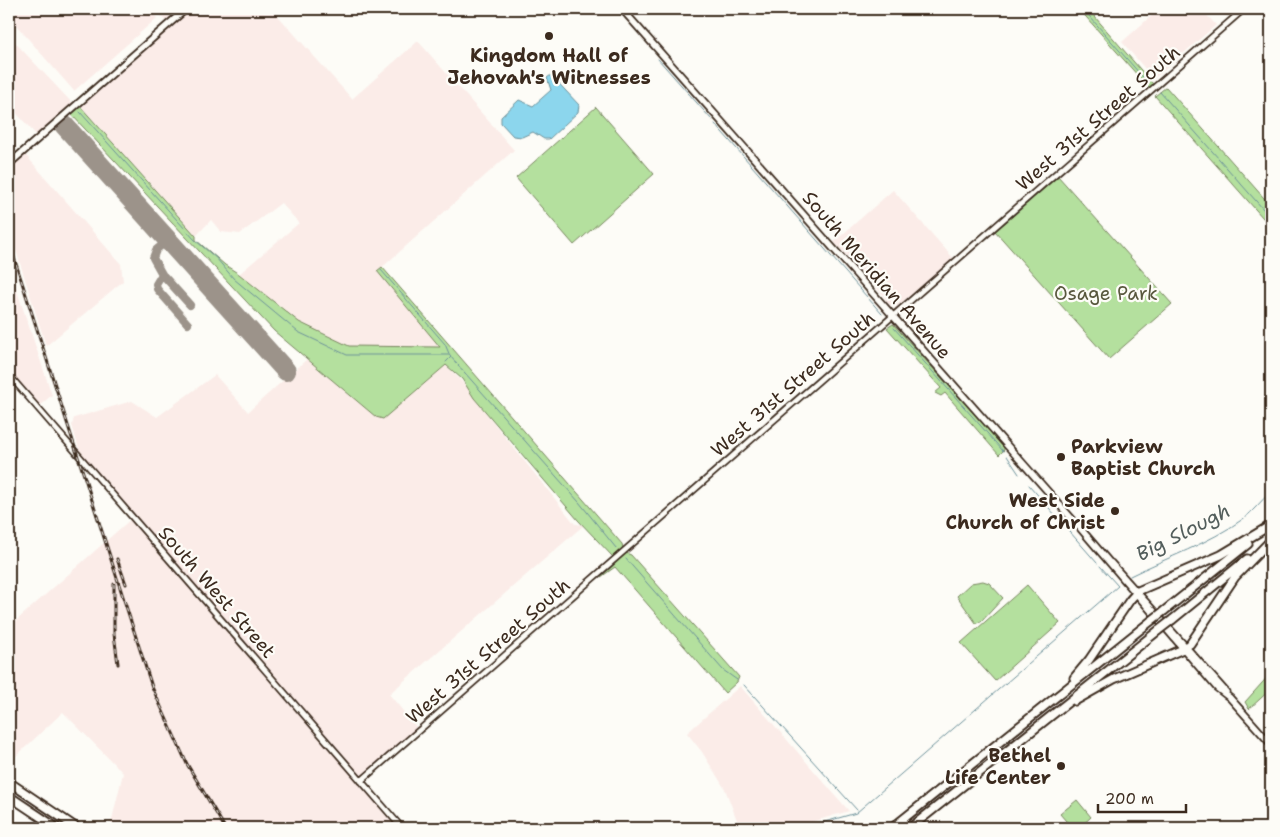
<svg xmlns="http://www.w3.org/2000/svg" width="1280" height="837" viewBox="0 0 1280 837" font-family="'Shantell Sans',sans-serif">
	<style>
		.built { fill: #fbece8 }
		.green { fill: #b4e09e; stroke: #78855e }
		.water { fill: #8cd6ed; stroke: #6c919a }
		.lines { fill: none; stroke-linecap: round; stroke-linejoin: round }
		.stream { stroke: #6c919a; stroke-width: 1 }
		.taxiway { stroke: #9c938a; stroke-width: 8 }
		.runway { stroke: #9c938a; stroke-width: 20 }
		.minor-casing { stroke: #3b2a1e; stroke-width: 8 }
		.major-casing { stroke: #3b2a1e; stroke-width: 9 }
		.highway-casing { stroke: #3b2a1e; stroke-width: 11 }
		.minor { stroke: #fdfcf7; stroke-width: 4.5 }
		.major { stroke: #fdfcf7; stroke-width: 5.5 }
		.highway { stroke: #fdfcf7; stroke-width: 7 }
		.rail-casing { stroke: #3b2a1e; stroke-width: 3 }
		.rail { stroke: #fdfcf7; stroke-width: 1; stroke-dasharray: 4; stroke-linecap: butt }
		.highway-bridge-casing { stroke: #3b2a1e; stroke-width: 11; stroke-linecap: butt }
		.highway-bridge { stroke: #fdfcf7; stroke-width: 7 }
		.poi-dot { fill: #3b2a1e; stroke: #fdfcf7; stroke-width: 2 }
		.labels { text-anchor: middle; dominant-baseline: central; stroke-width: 4.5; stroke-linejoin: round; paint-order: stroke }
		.poi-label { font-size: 19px; font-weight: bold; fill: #3b2a1e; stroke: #fdfcf7; text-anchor: end }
		.street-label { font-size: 19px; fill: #3b2a1e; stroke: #fdfcf7 }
		.park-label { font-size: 19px; fill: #59583e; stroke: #fdfcf7 }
		.water-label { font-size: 20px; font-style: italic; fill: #535e5c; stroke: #fdfcf7 }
	</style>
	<rect width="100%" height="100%" fill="#fdfcf7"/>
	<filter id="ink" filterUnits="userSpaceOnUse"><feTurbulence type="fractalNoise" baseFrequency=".02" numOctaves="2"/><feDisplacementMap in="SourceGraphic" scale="10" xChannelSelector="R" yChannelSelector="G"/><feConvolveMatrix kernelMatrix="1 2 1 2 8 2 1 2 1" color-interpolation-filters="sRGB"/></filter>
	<g filter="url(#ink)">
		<path class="built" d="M9,9H149L157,18L74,91L9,17Z
			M155,9H272L352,99L418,41L514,150L378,271L441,347L349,346L299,322L239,274L299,223L281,203L240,234L221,232L211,220L196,236L78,103L168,24Z
			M1159,9H1201L1216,25L1154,79L1122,42Z
			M9,36L75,106L39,138L9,105Z
			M23,152L121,264L123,281L46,346L9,228V164Z
			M893,190L954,259L895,308L887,303L884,296L834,242Z
			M9,267L52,395L37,408L9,375Z
			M307,359L376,417L383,419L446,365L467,387L474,398L575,524L584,525L389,694L417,728L362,781L403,828H110L123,773L63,712L13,759L9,755V627L132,518L82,460L72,425L74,418L132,401L157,417L215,375L248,412Z
			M740,686L849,811L791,828H740L725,789L702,752L687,733Z"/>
		<path class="green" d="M1079,9H1088L1153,84L1150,87L1147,86Z
			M1166,87L1271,206V227L1155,96Z
			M80,106L196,236V240L225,265L239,274L299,322L349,346L440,347L377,271L382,267L622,544L623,548L613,557L578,520L474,398L462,379L446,365L383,419L376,417L274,331L71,114Z
			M596,107L654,174L574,245L516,178Z
			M1058,176L1172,304L1109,359L995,231Z
			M893,324L1004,447V450L999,455L945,393L941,396L935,393L941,388L887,328Z
			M626,553L631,555L739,677L737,682L725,693L615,567L601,577Z
			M983,581L989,583L1003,598L981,622L976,623L957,596L971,583Z
			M1027,585L1060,623L995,681L961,643Z
			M1271,673V689L1249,709L1245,702Z
			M1077,800L1091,817L1079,828H1072L1060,814Z"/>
		<path class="water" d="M551,75L579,105L578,112L549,139H544L533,132L522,137L513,136L501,123V117L519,100L533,106L551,90L547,78Z"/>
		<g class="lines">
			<path class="stream" d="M1083,9L1148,83
				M658,59L712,120
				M1160,92L1271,218
				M80,112L195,240L216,258L234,279L298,332L347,355H450
				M715,124L882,314
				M381,270L445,344L450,356L579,502L616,548
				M894,328L1003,451
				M446,362L451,357
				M1007,456L1019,474
				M1029,485L1097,563
				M626,559L723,670L737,680
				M1130,576C1168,557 1208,544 1243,519C1254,511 1261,500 1271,492
				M744,685L857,810
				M804,828L856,813L1118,586L1100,566"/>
			<path class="taxiway" d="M168,240L156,250L153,258L162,274L190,305
				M162,274L156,284L157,289L188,324"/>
			<path class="runway" d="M64,125L286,371"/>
			<g class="minor-casing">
				<path id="minor" d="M9,375L402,828
					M361,781L1244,9"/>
			</g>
			<g class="major-casing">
				<path id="major" d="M622,9L1080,528L1217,688L1230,698L1271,744
					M9,164L186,9
					M1111,563L1226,692"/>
			</g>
			<g class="highway-casing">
				<path id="highway" d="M1164,611L1248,544
					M1172,620L1247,559
					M1074,678L1089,660L1130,600L1138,591L1221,555L1271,525
					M1075,701L1114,679L1183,649L1190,644L1235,577L1270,541
					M9,782L77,828
					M9,796L57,828
					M892,828L1151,621
					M910,828L1159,630"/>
			</g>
			<use href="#minor" class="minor"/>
			<use href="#major" class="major"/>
			<use href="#highway" class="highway"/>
			<g class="rail-casing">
				<path id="rail" d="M9,242L152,687L187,764L225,828
					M117,559L126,584
					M114,584V634L118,664"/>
			</g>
			<use href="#rail" class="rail"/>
			<g class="highway-bridge-casing">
				<path id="highway-bridge" d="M1151,621L1164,611
					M1159,630L1172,620"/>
			</g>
			<use href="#highway-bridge" class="highway-bridge"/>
		</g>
	</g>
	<g class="poi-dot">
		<circle cx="549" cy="36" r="5"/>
		<circle cx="1061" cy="457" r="5"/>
		<circle cx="1115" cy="511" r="5"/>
		<circle cx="1061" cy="766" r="5"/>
	</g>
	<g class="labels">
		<g class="poi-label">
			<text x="549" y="55" text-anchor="middle">Kingdom Hall of<tspan x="549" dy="22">Jehovah's Witnesses</tspan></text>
			<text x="1071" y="446" text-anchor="start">Parkview<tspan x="1071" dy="22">Baptist Church</tspan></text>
			<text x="1105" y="500">West Side<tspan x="1105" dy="22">Church of Christ</tspan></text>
			<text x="1051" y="755">Bethel<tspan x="1051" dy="22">Life Center</tspan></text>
		</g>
		<g class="street-label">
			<text transform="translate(1098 118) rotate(-41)">West 31st Street South</text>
			<text transform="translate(877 275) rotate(49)">South Meridian Avenue</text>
			<text transform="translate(793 384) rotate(-41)">West 31st Street South</text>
			<text transform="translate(217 592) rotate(49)">South West Street</text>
			<text transform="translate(488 651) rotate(-41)">West 31st Street South</text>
		</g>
		<g class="park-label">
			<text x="1106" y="293">Osage Park</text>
		</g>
		<g class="water-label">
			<text transform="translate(1183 532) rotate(-27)">Big Slough</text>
		</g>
	</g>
	<rect width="1280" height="837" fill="none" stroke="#fdfcf7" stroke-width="30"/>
	<rect x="15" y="15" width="1250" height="807" fill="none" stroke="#3b2a1e" stroke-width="2" filter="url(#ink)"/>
	<path d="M1098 804v8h88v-8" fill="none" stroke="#3b2a1e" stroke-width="2.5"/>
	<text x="1105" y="804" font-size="15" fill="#3b2a1e" stroke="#fdfcf7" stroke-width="4" paint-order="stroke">200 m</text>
</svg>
